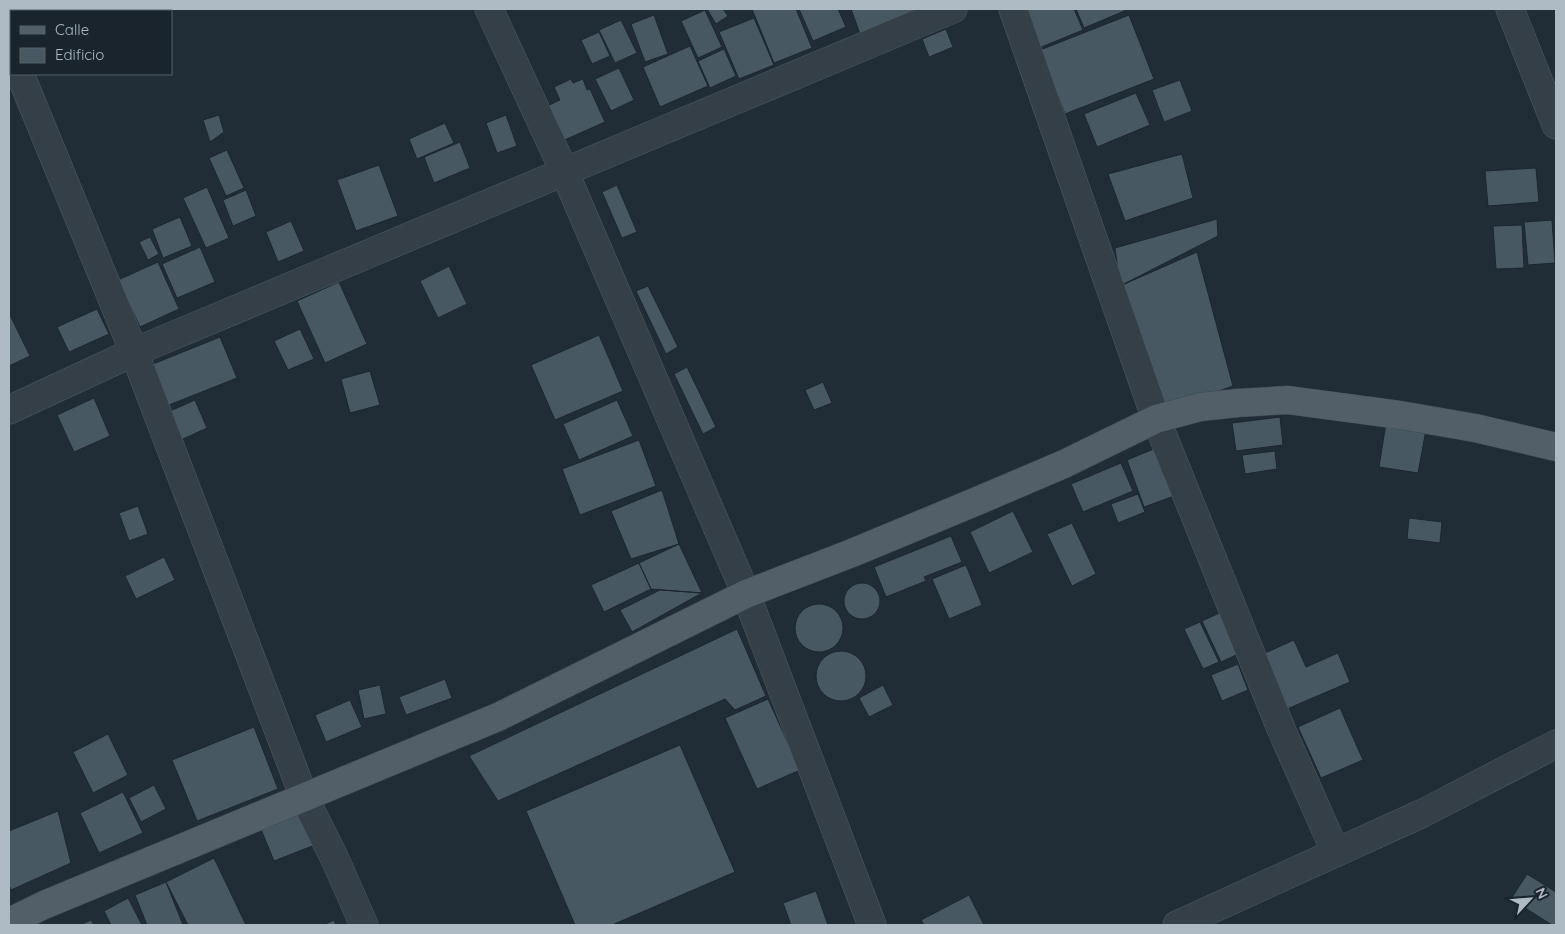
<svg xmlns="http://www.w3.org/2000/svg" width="1565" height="934" viewBox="0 0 1565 934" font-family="Quicksand,sans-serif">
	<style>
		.building { fill: #485863; stroke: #1b262e }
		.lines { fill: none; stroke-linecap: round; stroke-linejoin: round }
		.minor-casing { stroke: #515d65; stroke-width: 29 }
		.major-casing { stroke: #3d4851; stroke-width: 29 }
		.minor { stroke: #343f48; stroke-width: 28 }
		.major { stroke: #525e68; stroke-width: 28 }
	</style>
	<rect width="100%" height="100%" fill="#202d37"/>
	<path class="building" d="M707,9H723L728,16L716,24Z
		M752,9H796L812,48L774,63Z
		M799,9H838L846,27L813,41Z
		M851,9H917L860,34Z
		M1023,9H1074L1083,30L1039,48Z
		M1076,9H1129L1084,28Z
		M705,10L722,47L698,58L681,21Z
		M654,15L668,54L645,62L631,24Z
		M1129,15L1154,79L1065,114L1040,50Z
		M754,18L774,65L739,79L719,32Z
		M621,20L637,53L615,63L599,30Z
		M946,29L953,47L929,57L922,39Z
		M599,32L610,56L592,64L581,40Z
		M690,46L708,86L660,107L643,67Z
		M724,49L736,76L710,88L698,61Z
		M619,68L634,100L611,111L595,79Z
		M571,79L573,83L583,79L587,90L590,89L605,122L560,142L545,107L560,100L554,87Z
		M1180,80L1192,111L1164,122L1152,90Z
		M1136,93L1150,125L1097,147L1084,114Z
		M219,115L224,132L210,142L203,120Z
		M506,115L517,146L497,153L486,123Z
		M445,123L454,143L417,159L409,139Z
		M460,142L470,168L434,183L424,157Z
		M227,150L244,188L226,196L209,158Z
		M1182,154L1193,198L1125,221L1108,174Z
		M379,165L398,216L356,231L337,180Z
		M1536,168L1539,202L1488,206L1485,171Z
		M617,185L637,232L622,238L602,192Z
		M207,187L229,238L206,248L183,198Z
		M246,190L256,216L233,226L223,200Z
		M180,217L192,246L163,258L152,229Z
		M1217,219L1218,236L1120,286L1115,248Z
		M1552,220L1555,263L1528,265L1524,222Z
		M291,221L304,251L278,262L266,232Z
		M1522,225L1524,268L1496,269L1493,226Z
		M150,237L159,254L148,260L139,242Z
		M200,247L215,282L177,298L162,264Z
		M1197,252L1233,386L1164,411L1120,286Z
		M158,262L179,309L140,327L118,280Z
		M449,266L467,304L438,318L420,281Z
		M339,282L367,344L325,363L297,301Z
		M648,286L678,347L666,354L636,291Z
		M97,309L109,334L69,352L57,327Z
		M10,315L30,356L9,366V316Z
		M300,329L314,359L288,370L274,341Z
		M599,335L623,391L555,420L531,365Z
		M220,337L237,378L164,407L148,366Z
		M687,367L716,427L703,434L674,374Z
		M370,371L380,405L350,413L341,379Z
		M823,382L832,403L814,410L805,390Z
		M94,398L110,436L74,452L57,415Z
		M195,400L207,428L181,440L168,412Z
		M617,400L633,436L579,460L563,424Z
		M1280,417L1283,445L1236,451L1232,423Z
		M1386,423L1426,430L1418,473L1379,467Z
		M639,440L656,486L580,515L562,469Z
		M1156,448L1174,496L1144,507L1127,460Z
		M1275,451L1277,469L1245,474L1242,455Z
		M1121,463L1133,491L1083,512L1071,484Z
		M662,490L679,544L631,559L611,511Z
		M1138,494L1145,512L1118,523L1111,504Z
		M138,506L148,534L129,541L119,513Z
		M1013,511L1033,552L989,573L970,532Z
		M1409,518L1442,522L1440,543L1407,539Z
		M1072,523L1096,574L1072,586L1047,534Z
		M951,536L962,562L924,577L926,581L886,597L874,567Z
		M679,544L702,593L651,589L639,563Z
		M164,557L175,580L136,599L125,576Z
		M639,563L651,589L604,612L591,585Z
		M966,565L982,605L949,619L932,579Z
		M844 601a18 18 0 1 1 36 0a18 18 0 1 1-36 0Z
		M660,590L702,593L632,632L620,610Z
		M795 628a24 24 0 1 1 48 0a24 24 0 1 1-48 0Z
		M1226,610L1245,651L1221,662L1202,621Z
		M1200,622L1219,662L1203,669L1184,629Z
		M737,629L766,696L735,710L725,699L498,801L469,756Z
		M1294,640L1306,667L1338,653L1350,682L1287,709L1263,654Z
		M816 676a25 25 0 1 1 50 0a25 25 0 1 1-50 0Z
		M1238,664L1248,690L1222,701L1211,675Z
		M445,679L452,698L406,715L399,697Z
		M380,685L386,714L364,719L358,690Z
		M883,685L893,705L869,717L859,698Z
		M768,699L800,770L757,789L725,718Z
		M350,700L362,727L326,742L315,715Z
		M1340,708L1363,760L1321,778L1298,727Z
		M254,727L278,789L197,821L172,760Z
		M108,734L128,775L93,793L73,752Z
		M680,745L735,872L612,925H575L526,811Z
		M154,785L166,809L141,822L129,798Z
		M123,792L143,833L99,853L80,813Z
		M306,809L320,843L274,861L260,827Z
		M58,811L71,863L11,890L9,885V831Z
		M214,858L246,925H188L166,882Z
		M1527,874L1556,892V925H1552L1511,899Z
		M166,882L183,925H147L135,895Z
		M816,891L828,925H791L783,903Z
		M969,895L984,925H924L921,920Z
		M128,898L142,925H111L104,911Z
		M91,920L94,925H80Z
		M334,920L336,925H323Z"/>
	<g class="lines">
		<g class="minor-casing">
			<path id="minor" d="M489,9L565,173L746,594L872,925
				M1013,9L1156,419L1282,731L1336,853
				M1510,9L1556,125
				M9,46L11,52
				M20,74L134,352L304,797L334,857L364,925
				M9,410L134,352L953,9
				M1177,925L1423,813L1556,744"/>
		</g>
		<g class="major-casing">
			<path id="major" d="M9,922L44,905L498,717L746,594L852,553L982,499L1064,464L1156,419L1200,407L1238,403L1288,400L1400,415L1475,428L1556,447"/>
		</g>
		<use href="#minor" class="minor"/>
		<use href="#major" class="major"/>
	</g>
	<rect width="1565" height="934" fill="none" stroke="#aebac4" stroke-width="20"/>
	<rect x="10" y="10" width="162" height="65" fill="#19242c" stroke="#556069"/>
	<rect x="20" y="26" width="25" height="8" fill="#525e68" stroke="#556069"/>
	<text x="55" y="35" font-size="15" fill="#aebac4">Calle</text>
	<rect x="20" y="48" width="25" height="15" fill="#485863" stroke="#556069"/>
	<text x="55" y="60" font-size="15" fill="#aebac4">Edificio</text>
	<g transform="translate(1530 899) rotate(64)" stroke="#19242c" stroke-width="4" paint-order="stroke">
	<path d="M0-4L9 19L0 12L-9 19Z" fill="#aebac4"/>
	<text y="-8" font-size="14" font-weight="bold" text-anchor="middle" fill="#aebac4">N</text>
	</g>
</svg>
